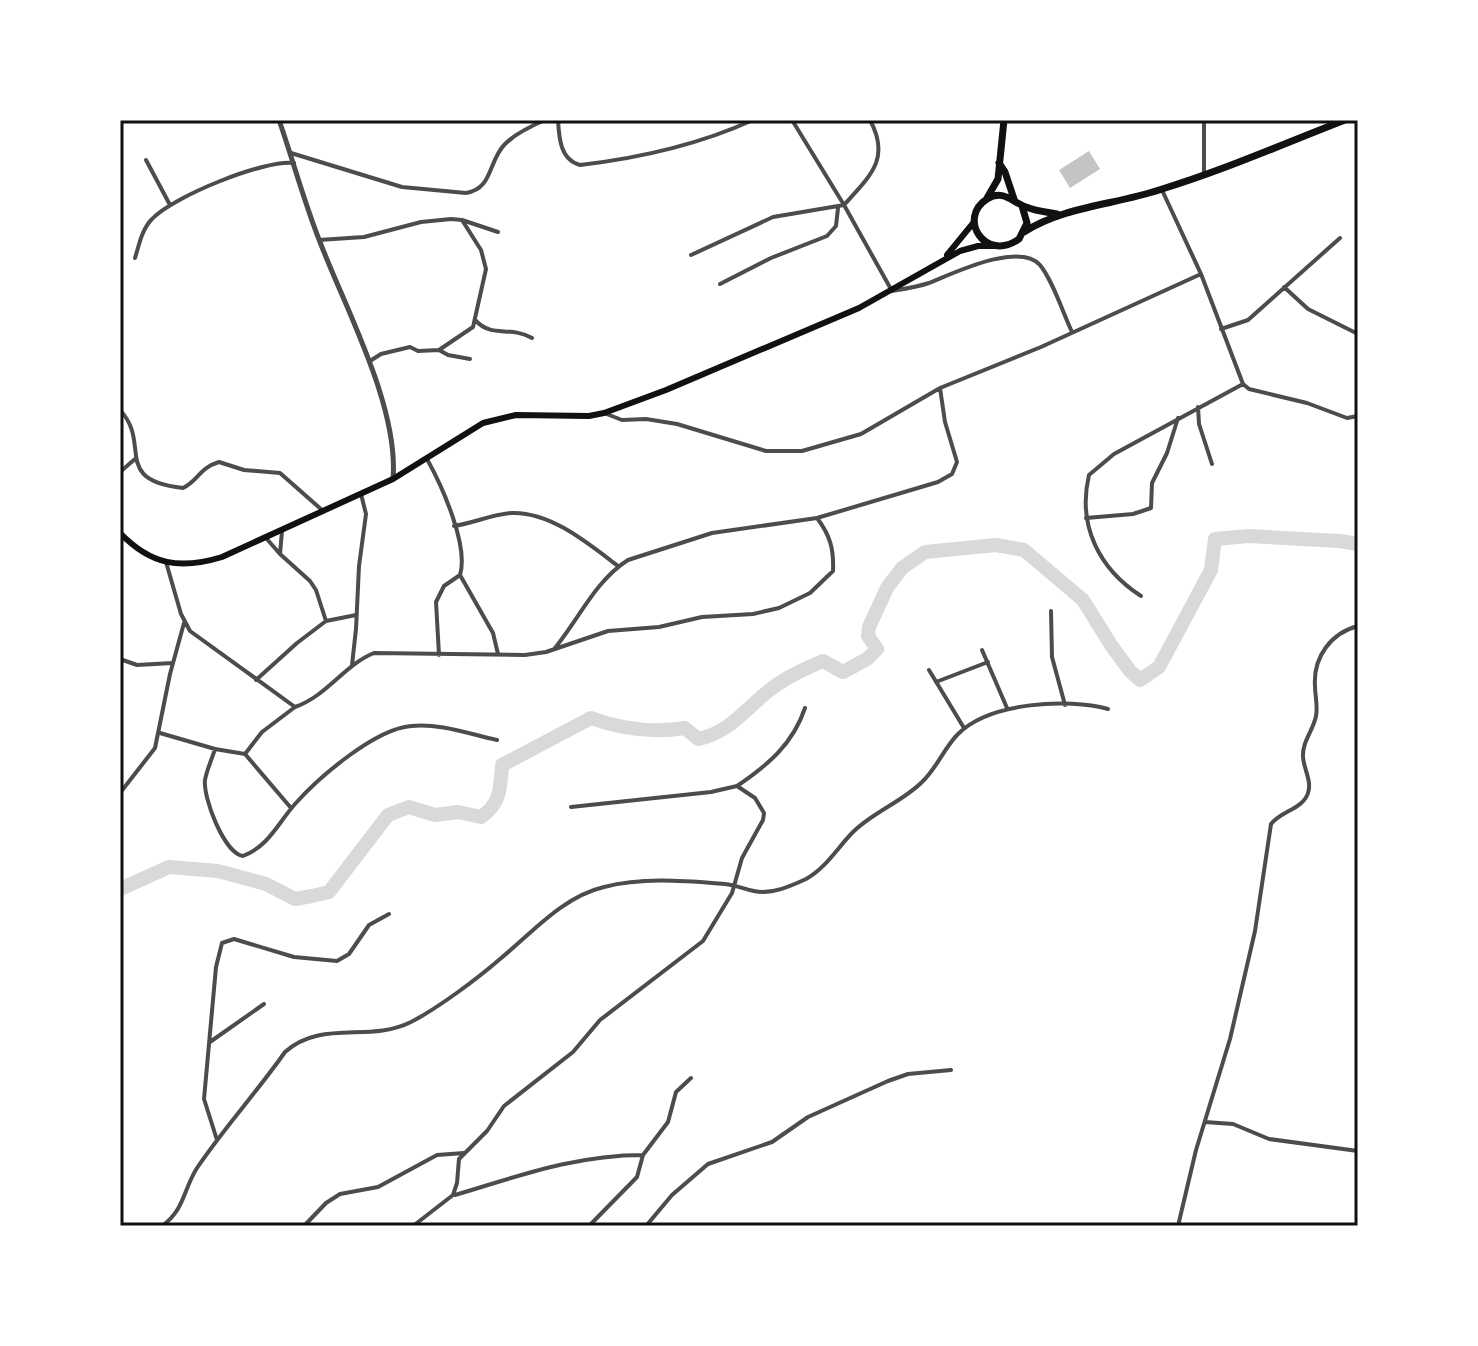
<svg xmlns="http://www.w3.org/2000/svg" width="1478" height="1346" viewBox="0 0 1478 1346" font-family="'Crimson Pro',serif">
	<style>
		.lines { fill: none; stroke-linecap: round; stroke-linejoin: round }
		.river { stroke: #d9d9d9; stroke-width: 14 }
		.building { fill: #c4c4c4 }
		.minor { stroke: #4c4c4c; stroke-width: 4 }
		.tertiary { stroke: #4c4c4c; stroke-width: 5 }
		.primary { stroke: #111; stroke-width: 6 }
		.trunk { stroke: #111; stroke-width: 7 }
		.neatline { fill: none; stroke: #111; stroke-width: 3 }
	</style>
	<rect width="100%" height="100%" fill="#fff"/>
	<g class="lines">
		<path class="river" d="M120,889L169,867L218,871L266,884L295,899L312,896L329,892L388,815L409,807L435,815L458,812L481,817C501,803 500,789 502,765L591,718C621,729 653,733 685,728L698,739C730,733 747,707 771,689C786,677 805,669 823,661L843,672L867,659L877,649L868,636L869,627L887,588L902,568L925,552L996,545L1024,550L1083,600L1111,645L1130,671L1140,680L1159,667L1211,570L1215,539L1249,536L1340,541L1358,544"/>
	</g>
	<path class="building" d="M1089,151L1100,169L1070,188L1059,170Z"/>
	<g class="lines">
		<path class="minor" d="M558,120C559,137 560,160 580,165C640,158 698,145 753,120
			M792,120L844,205L892,291C904,289 917,287 929,283C952,274 1019,241 1040,265C1053,281 1063,313 1072,332
			M1204,120V174
			M291,153L402,187L466,193C493,189 488,161 505,144C516,133 531,126 545,120
			M146,160L170,205
			M1162,190L1201,274L1243,384L1249,389L1307,403L1347,418L1358,416
			M319,240L364,237L421,222L451,219L462,220L498,232
			M691,255L773,217L844,205C870,176 891,159 870,120
			M135,258C139,245 142,229 152,219C172,197 265,159 294,163
			M720,284L771,258L827,236L836,226L838,208
			M1284,287L1308,309L1358,334
			M475,320C493,339 508,325 532,338
			M1221,329L1248,320L1340,238
			M439,350L448,355L470,359
			M370,361L381,354L410,347L418,351L439,350L473,327L486,269L481,250L462,220
			M1198,407L1199,424L1212,464
			M120,410C152,444 111,480 183,488C199,480 199,468 219,462L244,470L280,473L322,510
			M604,413L622,420L646,419L677,424L766,451H802L861,434L940,388L1041,347L1201,274
			M427,459C442,486 469,546 460,575L444,586L436,602L439,655
			M120,472L135,459
			M1086,518L1133,514L1151,508L1152,483L1167,453L1178,418
			M454,526C473,523 491,515 511,513C550,511 589,544 618,566
			M266,538L280,554L310,581L316,590L326,621L356,615
			M280,554L282,531
			M166,562L181,614L190,631L295,707C327,696 344,665 374,653L525,655L546,652L608,631L659,627L702,617L753,614L779,608L810,593L833,571C834,549 830,535 817,518
			M460,575L493,633L498,654
			M1141,596C1099,569 1077,525 1089,475L1114,454L1243,384
			M1051,611L1052,657L1065,705
			M555,648C579,619 595,581 628,560L712,533L817,518L938,482L952,474L957,462L945,422L940,388
			M982,650L1007,708
			M120,659L137,665L173,663
			M352,665L356,629L359,566L366,514L361,494
			M929,670L964,728
			M256,680L297,643L326,621
			M936,682L988,662
			M160,733L215,749L245,754L291,808
			M215,749C212,759 207,769 205,780C203,798 224,853 243,856C269,846 278,823 295,804C319,777 375,729 411,726C440,723 469,734 497,740
			M245,754L262,732L295,707
			M737,786C768,765 793,744 805,708
			M120,793L155,748L170,674L184,623
			M210,1042L264,1004
			M1205,1122L1233,1124L1269,1139L1358,1151
			M217,1140L204,1099L216,967L222,943L234,939L294,957L337,961L349,954L369,925L389,914
			M455,1195C519,1176 575,1155 643,1155
			M162,1226C185,1209 183,1190 197,1168C224,1128 257,1092 285,1052C322,1019 369,1043 411,1022C438,1008 477,979 500,959C532,933 562,897 604,887C643,877 685,881 725,884C735,885 744,889 754,891C771,895 791,886 806,879C826,868 838,847 853,832C873,812 902,802 922,782C937,768 944,748 958,734C990,702 1068,698 1108,709
			M304,1226L326,1203L340,1194L378,1187L437,1155L464,1153
			M413,1226L453,1195L457,1183L459,1159L487,1131L504,1106L573,1052L600,1020L703,941L732,893L742,858L763,820L764,813L755,798L737,786L711,792L571,807
			M589,1226L637,1177L643,1155L668,1122L676,1092L691,1078
			M646,1226L672,1195L708,1164L772,1142L808,1117L888,1081L908,1074L951,1070
			M1178,1226L1196,1150L1230,1039L1255,931L1271,824C1281,811 1303,809 1308,793C1312,781 1304,770 1303,757C1302,742 1313,731 1316,716C1318,706 1315,696 1315,686C1313,657 1331,633 1358,626"/>
		<path class="tertiary" d="M279,120C293,160 304,202 320,242C346,310 399,407 393,479"/>
		<path class="primary" d="M947,255L974,222
			M120,533C151,565 180,570 222,557L393,479L483,423L516,415L589,416L604,413L666,390L859,308L960,251L978,246H994"/>
		<path class="trunk" d="M999,163L1005,172L1014,199
			M987,198L998,179L1004,120
			M1022,206L1027,223L1019,239C985,263 957,218 987,199C1003,189 1012,202 1026,207C1036,211 1046,212 1057,214
			M1024,232C1065,206 1114,205 1159,190C1222,171 1283,144 1345,120"/>
	</g>
	<rect width="1478" height="1346" fill="none" stroke="#ffffff" stroke-width="244"/>
	<rect x="122" y="122" width="1234" height="1102" class="neatline"/>
</svg>
